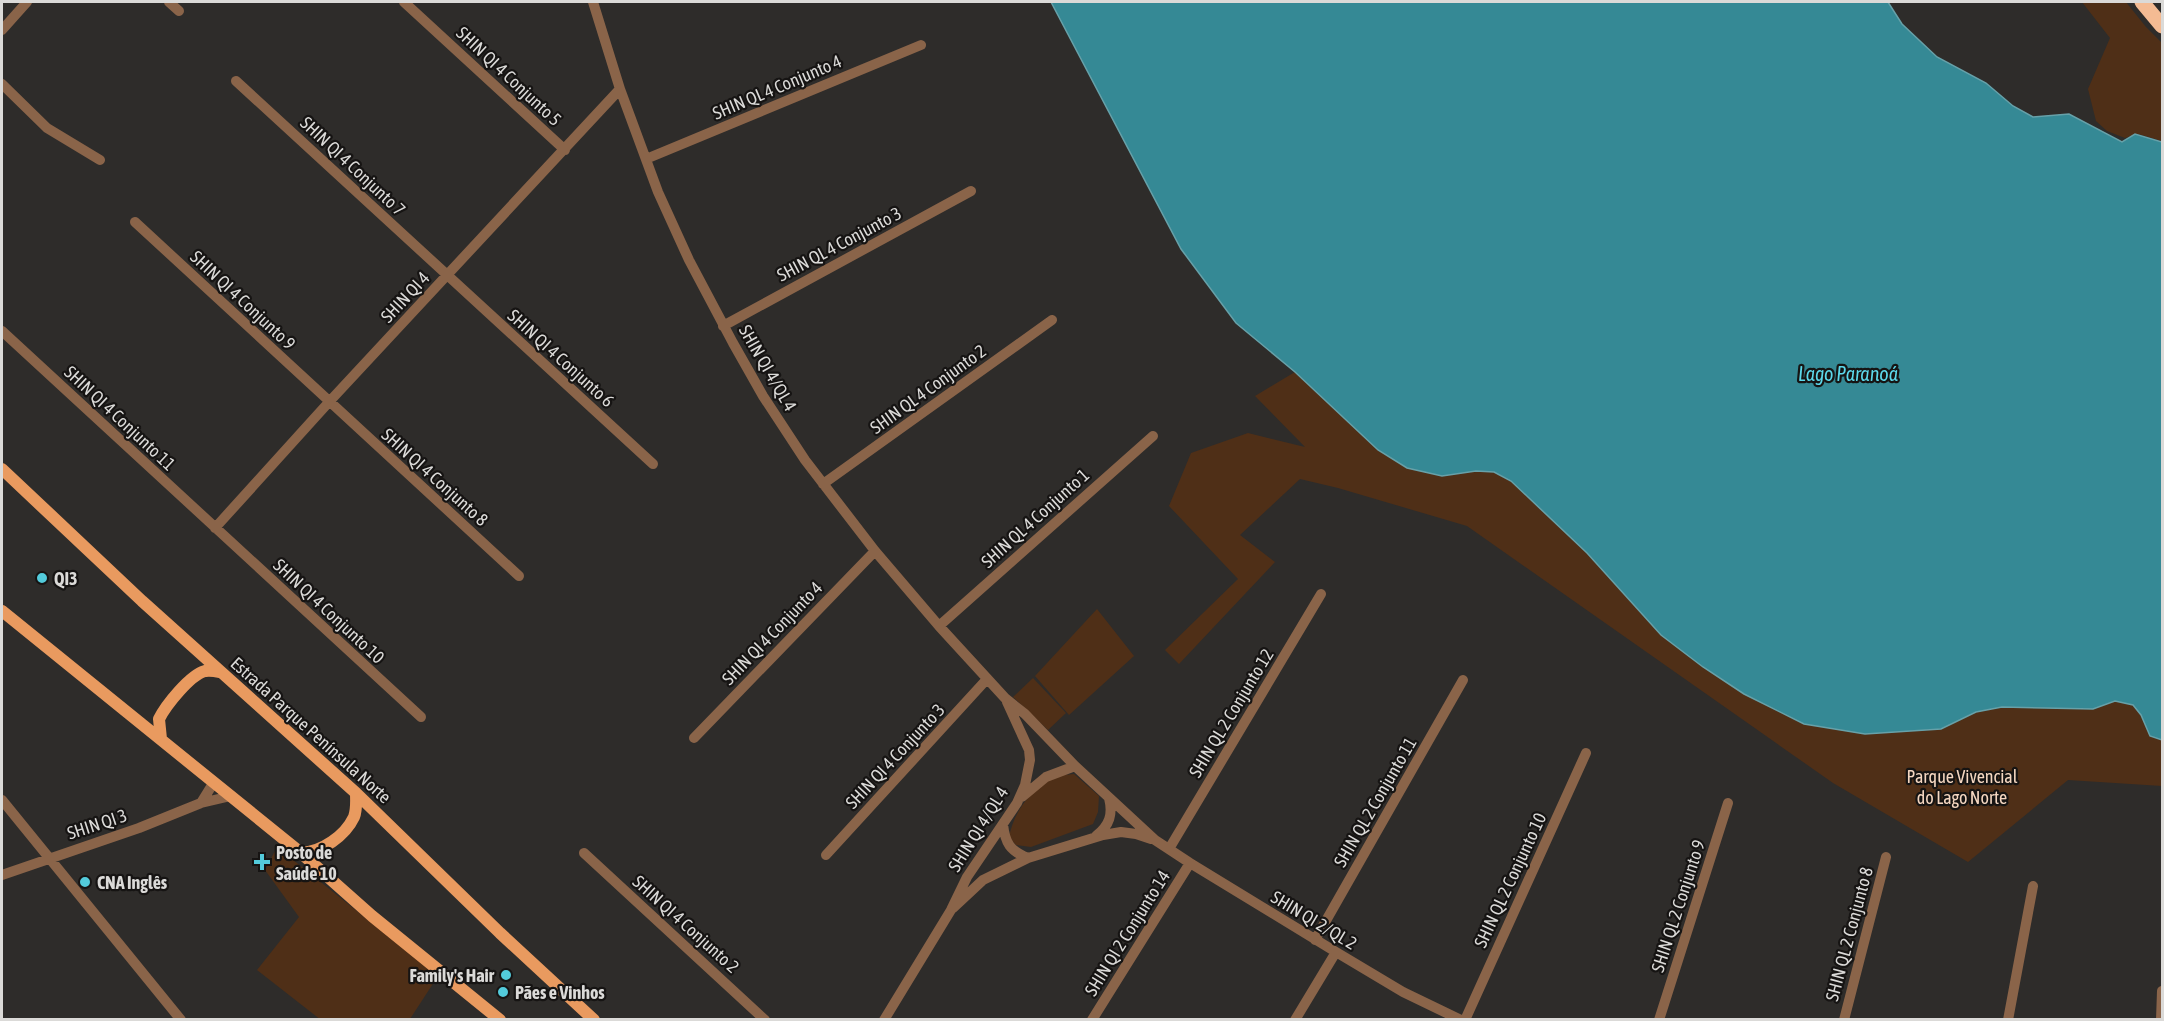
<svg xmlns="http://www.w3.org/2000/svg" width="2164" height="1021" viewBox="0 0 2164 1021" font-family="'Asap Condensed',sans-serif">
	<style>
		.green { fill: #4f2f17 }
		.water { fill: #358995; stroke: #67a1a9; stroke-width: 1.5 }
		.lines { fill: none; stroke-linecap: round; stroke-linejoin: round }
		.minor { stroke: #8a6449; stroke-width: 10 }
		.major { stroke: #e99a5f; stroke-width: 12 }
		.highway { stroke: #f4bb93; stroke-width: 15 }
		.poi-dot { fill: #53cbdb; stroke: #161413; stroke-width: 2 }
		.labels { text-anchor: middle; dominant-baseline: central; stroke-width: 4.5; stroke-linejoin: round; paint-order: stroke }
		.street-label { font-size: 18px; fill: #dbdad8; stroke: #161413 }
		.poi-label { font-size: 18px; font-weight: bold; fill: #dbdad8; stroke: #161413; text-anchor: start }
		.park-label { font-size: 18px; fill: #f5d7c1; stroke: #161413 }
		.water-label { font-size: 20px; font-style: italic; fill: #5cd8ea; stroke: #161413 }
	</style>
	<rect width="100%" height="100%" fill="#2e2c2a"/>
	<path class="green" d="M2082,2H2126L2146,27L2162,43V141L2138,134L2125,138L2107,131L2096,121L2088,89L2110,38Z
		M1295,372L1378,450L1442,476L1476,471L1494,472L1511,481L1587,553L1661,635L1703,667L1865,734L1941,729L1976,711L2002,707L2093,709L2115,701L2133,704L2141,715L2150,736L2162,740V786L2068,780L1968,862L1833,783L1467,526L1338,488L1300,479L1240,535L1275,562L1179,664L1165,650L1238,579L1169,506L1191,453L1248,433L1305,447L1255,396Z
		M1097,609L1134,656L1069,715L1035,676Z
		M1033,678L1066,713L1048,730L1013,697Z
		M1074,774L1099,796L1098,812L1093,824L1031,847L1016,845L1009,837C1014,811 1031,789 1055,777C1060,774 1068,775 1074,774Z
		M277,847L438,976L410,1019L321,1020L257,970L299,917L265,870Z"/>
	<path class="water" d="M1051,2H1888L1902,24L1937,57L1986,83L2013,106L2033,117L2069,114L2122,142L2135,134L2162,142V740L2150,736L2141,715L2133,705L2115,701L2093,709L2002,707L1976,712L1941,729L1865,734L1804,724L1744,694L1703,667L1661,635L1587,553L1511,481L1494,472L1476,471L1442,476L1407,468L1378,450L1295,372L1236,323L1181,249Z"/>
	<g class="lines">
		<path class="minor" d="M169,2L179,11
			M404,2L565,150
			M593,2L620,89L658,192L689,260L733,343L763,396L805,460L875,551L939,626L1005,698L1025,714L1075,766L1155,840L1190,863L1336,952L1403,992L1461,1020
			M2,30L27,2
			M236,81L653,464
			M2,84L47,128L100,160
			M646,159L921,45
			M135,222L519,576
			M723,326L971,191
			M2,331L421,717
			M823,484L1052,320
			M215,528L329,402L620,89
			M939,626L1153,436
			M694,738L875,551
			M1022,797L1046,777L1075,766
			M2,800L181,1020
			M201,803L214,782
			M1003,824C1005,843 1010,851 1028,858
			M1096,836C1110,825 1113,814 1109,798
			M1169,849L1321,594
			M584,853L765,1020
			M826,855L987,679
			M2,875L139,828L201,803L231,796
			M953,908L983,880L1028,858L1103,835L1121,832L1136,834L1151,839
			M1315,940L1463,680
			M884,1020L951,910L967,877L1017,803L1025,785L1030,760L1029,750L1007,702
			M1092,1020L1190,863
			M1295,1020L1336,952
			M1465,1020L1586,753
			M1659,1020L1728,803
			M1844,1020L1886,857
			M2008,1020L2033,886
			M2161,1020L2162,991"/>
		<path class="major" d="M2,469L142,601L356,793L500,933L594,1020
			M2,611L301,853L372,916L500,1020
			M161,739L159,719C166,705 190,675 205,671C210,670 215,671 220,672
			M301,853C322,852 345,836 354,817C357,809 356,801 356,793"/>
		<path class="highway" d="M2142,2L2162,26"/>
	</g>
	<g class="poi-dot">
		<circle cx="42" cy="578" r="6"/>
		<path d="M259 853h6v6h6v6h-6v6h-6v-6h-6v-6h6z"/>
		<circle cx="85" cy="882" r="6"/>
		<circle cx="506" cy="975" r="6"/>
		<circle cx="503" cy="992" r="6"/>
	</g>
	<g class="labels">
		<g class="street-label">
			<text transform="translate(509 76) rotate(43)">SHIN QI 4 Conjunto 5</text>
			<text transform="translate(777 87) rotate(-23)">SHIN QL 4 Conjunto 4</text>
			<text transform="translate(353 166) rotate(43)">SHIN QI 4 Conjunto 7</text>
			<text transform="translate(839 244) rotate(-28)">SHIN QL 4 Conjunto 3</text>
			<text transform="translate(405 297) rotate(-47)">SHIN QI 4</text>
			<text transform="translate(243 300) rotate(43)">SHIN QI 4 Conjunto 9</text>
			<text transform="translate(561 358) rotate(42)">SHIN QI 4 Conjunto 6</text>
			<text transform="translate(768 368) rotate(60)">SHIN QI 4/QL 4</text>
			<text transform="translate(928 389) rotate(-36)">SHIN QL 4 Conjunto 2</text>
			<text transform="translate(120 418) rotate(43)">SHIN QI 4 Conjunto 11</text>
			<text transform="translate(435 477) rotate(42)">SHIN QI 4 Conjunto 8</text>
			<text transform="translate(1035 518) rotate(-42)">SHIN QL 4 Conjunto 1</text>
			<text transform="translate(329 611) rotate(43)">SHIN QI 4 Conjunto 10</text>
			<text transform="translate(772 633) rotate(-46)">SHIN QI 4 Conjunto 4</text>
			<text transform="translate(1231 713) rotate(-59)">SHIN QL 2 Conjunto 12</text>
			<text transform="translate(311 730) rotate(42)">Estrada Parque Península Norte</text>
			<text transform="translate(895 756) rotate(-47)">SHIN QI 4 Conjunto 3</text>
			<text transform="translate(1375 802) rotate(-60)">SHIN QL 2 Conjunto 11</text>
			<text transform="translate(97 824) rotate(-18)">SHIN QI 3</text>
			<text transform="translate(978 829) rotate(-58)">SHIN QI 4/QL 4</text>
			<text transform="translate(1510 880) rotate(-65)">SHIN QL 2 Conjunto 10</text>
			<text transform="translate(1678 906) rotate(-72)">SHIN QL 2 Conjunto 9</text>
			<text transform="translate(1314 920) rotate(31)">SHIN QI 2/QL 2</text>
			<text transform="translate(686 924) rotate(42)">SHIN QI 4 Conjunto 2</text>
			<text transform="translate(1127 933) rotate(-58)">SHIN QI 2 Conjunto 14</text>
			<text transform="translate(1849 934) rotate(-75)">SHIN QL 2 Conjunto 8</text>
		</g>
		<g class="poi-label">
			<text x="54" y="578">QI3</text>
			<text x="276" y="852">Posto de<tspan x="276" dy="21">Saúde 10</tspan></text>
			<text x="97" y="882">CNA Inglês</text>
			<text x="494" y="975" text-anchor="end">Family's Hair</text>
			<text x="515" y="992">Pães e Vinhos</text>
		</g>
		<g class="park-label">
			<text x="1962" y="776">Parque Vivencial<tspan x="1962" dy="21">do Lago Norte</tspan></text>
		</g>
		<g class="water-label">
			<text x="1848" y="373">Lago Paranoá</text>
		</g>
	</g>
	<rect width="2164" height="1021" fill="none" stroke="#dbdad8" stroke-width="6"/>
</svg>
